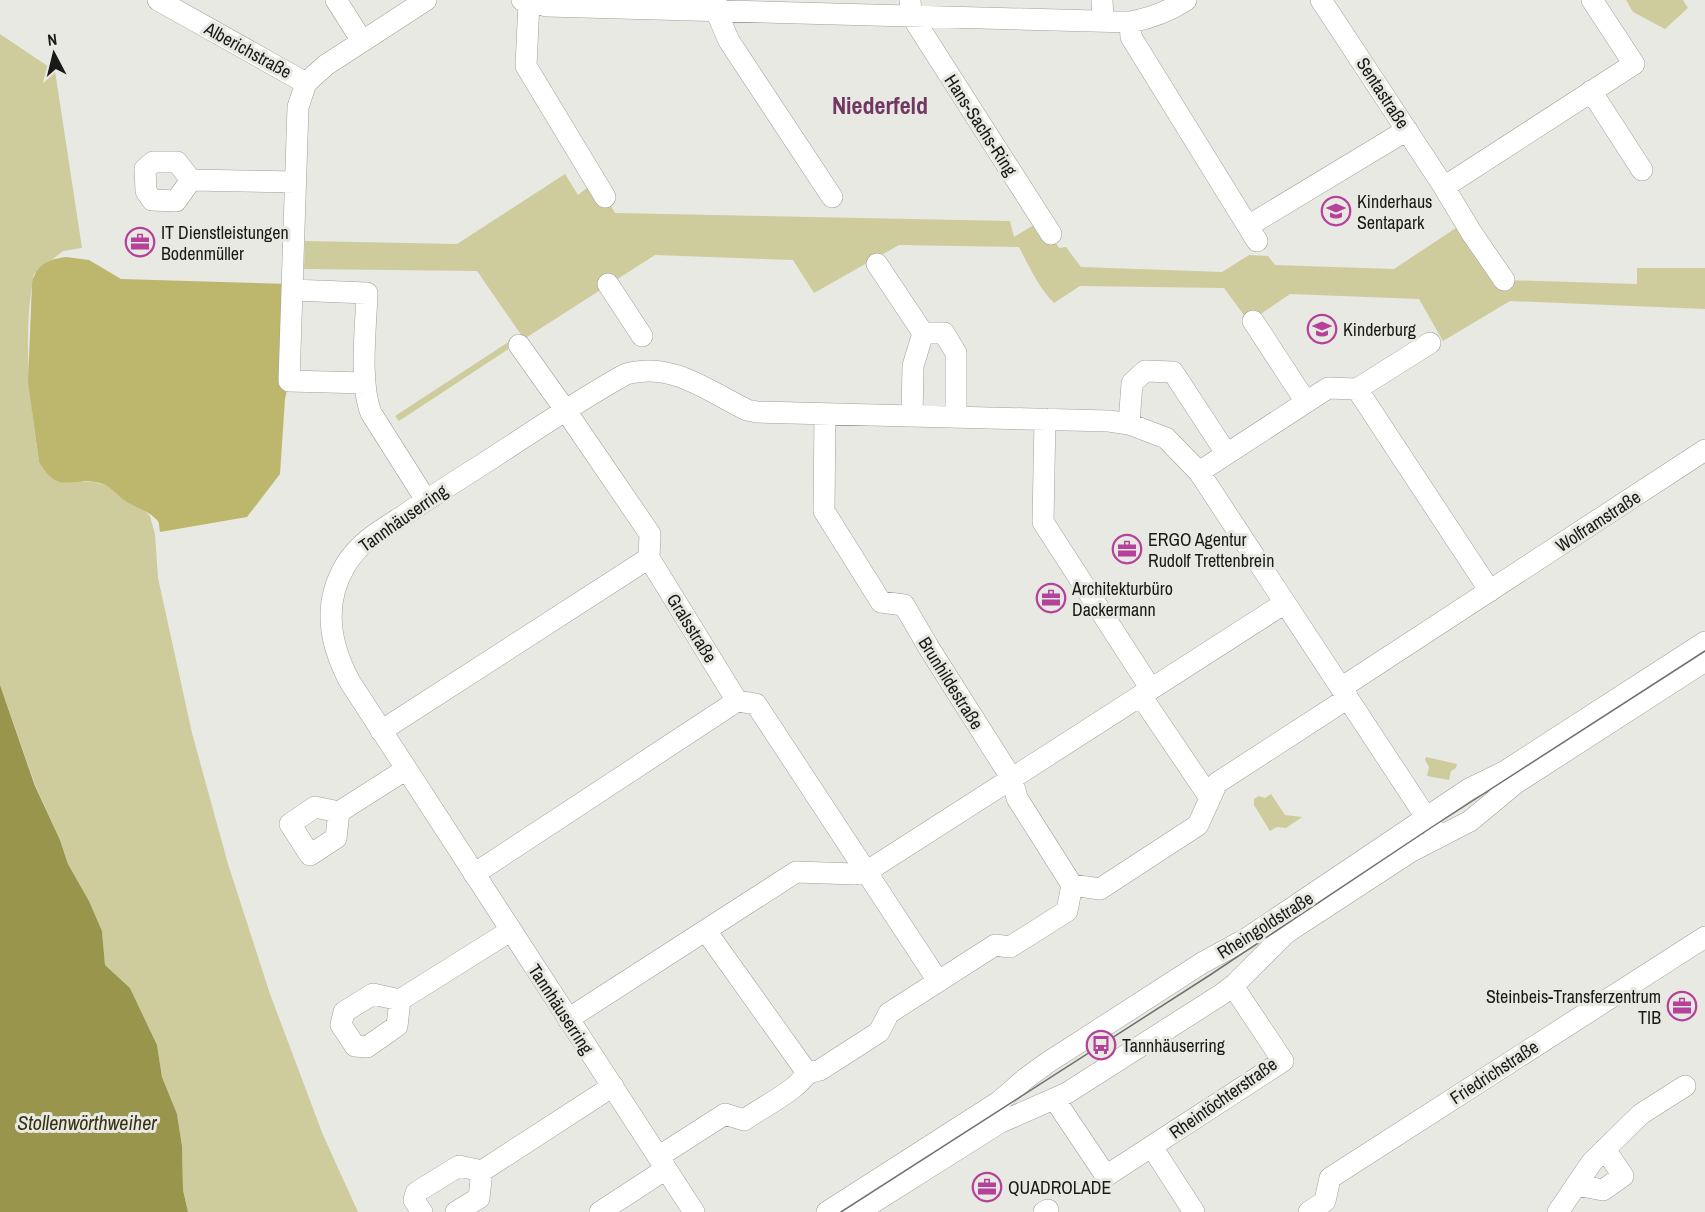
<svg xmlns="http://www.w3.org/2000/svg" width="1705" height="1212" viewBox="0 0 1705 1212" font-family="'Archivo Narrow',sans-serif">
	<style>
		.green { fill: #cecb9c }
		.forest { fill: #bcb76d }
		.water { fill: #9a954c }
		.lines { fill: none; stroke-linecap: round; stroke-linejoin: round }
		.minor-casing { stroke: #a0a099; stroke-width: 22 }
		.minor { stroke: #fff; stroke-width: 21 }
		.tram { stroke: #70706c; stroke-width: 1.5 }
		.labels { text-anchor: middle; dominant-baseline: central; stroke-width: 6; stroke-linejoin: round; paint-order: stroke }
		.street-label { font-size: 18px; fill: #191917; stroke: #e9e9e3 }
		.poi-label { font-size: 18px; fill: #191917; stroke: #e9e9e3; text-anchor: start }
		.water-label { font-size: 20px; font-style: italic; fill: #363312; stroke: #e9e9e3 }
		.district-label { font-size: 24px; font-weight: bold; fill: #713763; stroke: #e9e9e3 }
	</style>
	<rect width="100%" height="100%" fill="#e9e9e3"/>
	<path class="green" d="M1626,0H1683L1688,8L1665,29L1633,12Z
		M0,34L55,71L82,248L63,251L34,274C22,336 30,400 39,462L83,482H95L105,485L115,490L130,503L145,511L150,516L155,534L158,578L192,733L228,864L270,994L323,1135L358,1212H188L183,1190L182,1146L177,1114L162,1077L157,1045L130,988L105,965L102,931L89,901L68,864L60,840L36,787L0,685Z
		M565,174L578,195L596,181L615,213L1010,221L1014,237L1042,220L1059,248L1066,247L1081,267L1222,272L1249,255L1268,256L1275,265L1394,269L1465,222L1504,280L1637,284V268H1705V309L1510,301L1443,341L1419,299L1290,294L1249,322L1224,288L1080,286L1054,303C1038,287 1029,266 1019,247L899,245L814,293L793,260L655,255L524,339L477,271L304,269L305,241L457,244Z
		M510,341L513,346L399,421L395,416Z
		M1426,757L1457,764L1456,768L1451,771L1449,780L1427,776L1429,767L1425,760Z
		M1271,794L1285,815L1302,817L1286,828L1277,827L1270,831L1254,805V799L1259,796L1265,798Z"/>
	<path class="forest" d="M66,257L89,260L121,279L292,284L289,381L285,399L280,474L247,517L160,532C159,527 160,522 156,519C148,511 137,508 127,502C116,495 110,484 96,482C69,478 58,494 39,462L28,382L32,284C35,266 48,259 66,257Z"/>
	<path class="water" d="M0,685L35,786L60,840L68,864L89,901L102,931L105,965L130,988L157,1045L162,1077L177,1114L182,1146L183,1190L188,1212H0Z"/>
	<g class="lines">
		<g class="minor-casing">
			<path id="minor" d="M158,0L306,83
				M336,0L362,41
				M522,0L547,6L1130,22C1152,18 1168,12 1186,0
				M716,0V11L729,41L832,197
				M910,0L911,15L1051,234
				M1102,0L1103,21
				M1321,0L1444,187L1634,64L1592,0
				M529,2L526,66L605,197
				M1130,22L1131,37L1257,241
				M1591,91L1642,170
				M191,180L177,162H153L145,169L146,191L152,200L176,201L191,180L296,182
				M1444,187L1471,232L1504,280
				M1248,226L1407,130
				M877,264L923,333L913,366L912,416
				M608,284L642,336
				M292,290L367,293C366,327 359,382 371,413L426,500
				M1253,321L1306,402
				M923,333H944L956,353V417
				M519,345L566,411L650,534L649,558
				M365,383L289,381L298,107L306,83L326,65L426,0
				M1357,389L1490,591
				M825,414L824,511L881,602L904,605L929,648L1012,779L1017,798L1072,885
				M1045,419L1043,522L1151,689
				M1129,424L1132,383L1145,371L1173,372L1226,453
				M1199,472L1328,388L1357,389L1430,343
				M1341,688L1705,450
				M1141,696L1210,798
				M737,701L756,704L938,981
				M381,731L649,558L737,701L474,874
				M339,812L336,838L310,855L290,824L315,807L339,812L405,770
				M1072,885L1100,889L1198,825L1217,783L1348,698
				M706,931L808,1074
				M400,1000L397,1026L367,1047L355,1046L341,1025L344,1012L373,994L400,1000L510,931
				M568,1019L796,872L855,874L866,872L1285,603
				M1055,1100L1106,1176L1283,1061L1233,986
				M1152,1147L1194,1212
				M658,1157L725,1114L744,1120C760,1109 778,1100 793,1088C805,1079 803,1073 820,1070L879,1032L889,1013L995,945L1010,947L1067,911L1072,885
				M1576,1185L1603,1190L1623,1176L1605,1149
				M422,1212L414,1200L416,1193L420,1190L459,1166L482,1171L613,1086
				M456,1212L479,1198L482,1171
				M600,1212L666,1169
				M694,1212L350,682C330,645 322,605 345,566C358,543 381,530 403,516C429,498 456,481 483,464C531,433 577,401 626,374C671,361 708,391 747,410L757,412L1109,421L1129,424L1166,438L1199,472L1439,837
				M827,1212L1000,1101L1025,1079L1047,1063L1202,963L1246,939L1469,789L1504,772L1705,642
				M858,1212L999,1123L1067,1093L1222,994L1235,984L1286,933L1410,852L1470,821L1516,783L1705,661
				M1044,1212L1048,1210
				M1309,1212L1325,1201L1330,1178L1705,937
				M1558,1212L1592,1162L1641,1114L1685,1086"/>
		</g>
		<use href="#minor" class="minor"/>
		<path class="tram" d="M841,1212L1210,975L1432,827L1705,651"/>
	</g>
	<defs>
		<g id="school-ring" transform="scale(1.5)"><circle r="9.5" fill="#e9e9e3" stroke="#b4419a" stroke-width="1.5"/><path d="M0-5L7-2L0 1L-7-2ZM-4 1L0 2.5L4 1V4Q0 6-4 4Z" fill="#b4419a"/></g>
		<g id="office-ring" transform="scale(1.5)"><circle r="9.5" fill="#e9e9e3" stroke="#b4419a" stroke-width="1.5"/><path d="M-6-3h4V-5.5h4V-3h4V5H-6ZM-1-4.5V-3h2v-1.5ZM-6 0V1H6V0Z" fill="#b4419a"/></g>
		<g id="bus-ring" transform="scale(1.5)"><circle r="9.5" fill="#e9e9e3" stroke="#b4419a" stroke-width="1.5"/><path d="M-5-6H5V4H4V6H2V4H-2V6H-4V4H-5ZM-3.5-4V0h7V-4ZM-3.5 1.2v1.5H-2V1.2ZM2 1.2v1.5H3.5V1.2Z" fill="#b4419a"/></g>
	</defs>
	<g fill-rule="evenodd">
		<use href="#school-ring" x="1336" y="211"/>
		<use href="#office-ring" x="140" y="242"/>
		<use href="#school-ring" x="1322" y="329"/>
		<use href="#office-ring" x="1127" y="549"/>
		<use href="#office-ring" x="1051" y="598"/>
		<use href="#office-ring" x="1682" y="1006"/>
		<use href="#bus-ring" x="1101" y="1045"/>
		<use href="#office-ring" x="987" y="1187"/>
	</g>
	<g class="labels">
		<g class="street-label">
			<text transform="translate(248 50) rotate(29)">Alberichstraße</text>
			<text transform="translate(1383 93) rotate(57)">Sentastraße</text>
			<text transform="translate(981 125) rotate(57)">Hans-Sachs-Ring</text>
			<text transform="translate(403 518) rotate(-35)">Tannhäuserring</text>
			<text transform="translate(1598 521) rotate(-33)">Wolframstraße</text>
			<text transform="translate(692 628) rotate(58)">Gralsstraße</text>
			<text transform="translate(951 683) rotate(58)">Brunhildestraße</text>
			<text transform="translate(1265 925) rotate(-32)">Rheingoldstraße</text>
			<text transform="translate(561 1009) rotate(57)">Tannhäuserring</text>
			<text transform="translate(1494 1072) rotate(-33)">Friedrichstraße</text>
			<text transform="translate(1223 1098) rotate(-35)">Rheintöchterstraße</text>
		</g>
		<g class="poi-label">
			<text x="1357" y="201">Kinderhaus<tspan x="1357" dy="21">Sentapark</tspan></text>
			<text x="161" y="232">IT Dienstleistungen<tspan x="161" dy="21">Bodenmüller</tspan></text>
			<text x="1343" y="329">Kinderburg</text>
			<text x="1148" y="539">ERGO Agentur<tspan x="1148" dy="21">Rudolf Trettenbrein</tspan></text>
			<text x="1072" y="588">Architekturbüro<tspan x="1072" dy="21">Dackermann</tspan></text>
			<text x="1661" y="996" text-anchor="end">Steinbeis-Transferzentrum<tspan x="1661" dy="21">TIB</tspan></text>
			<text x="1122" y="1045">Tannhäuserring</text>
			<text x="1008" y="1187">QUADROLADE</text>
		</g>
		<g class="water-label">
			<text x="87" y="1122">Stollenwörthweiher</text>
		</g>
		<g class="district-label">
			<text x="880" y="105">Niederfeld</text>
		</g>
	</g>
	<g transform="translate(54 54) rotate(353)" stroke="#e9e9e3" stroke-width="4.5" paint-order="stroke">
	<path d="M0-4.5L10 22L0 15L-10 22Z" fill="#191917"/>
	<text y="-9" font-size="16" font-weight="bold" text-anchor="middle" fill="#191917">N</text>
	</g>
</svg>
